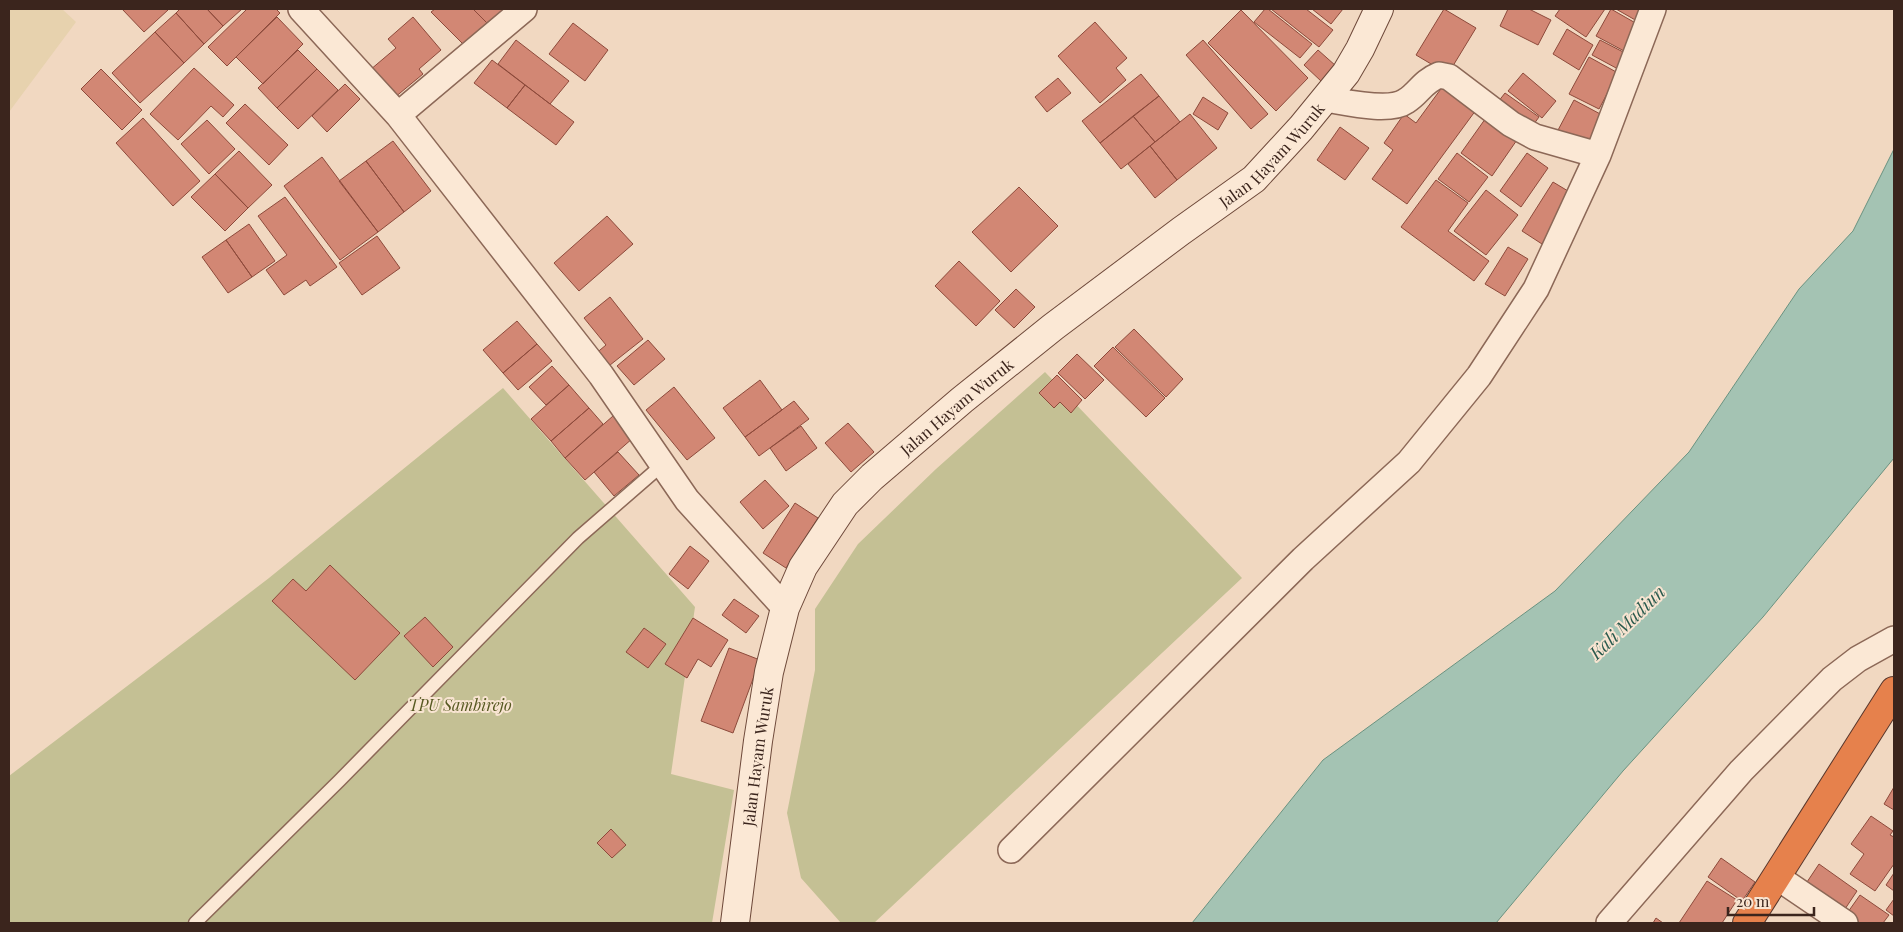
<svg xmlns="http://www.w3.org/2000/svg" width="1903" height="932" viewBox="0 0 1903 932" font-family="'Playfair Display',serif">
	<style>
		.farmland { fill: #e7d2ae }
		.cemetery { fill: #c4c094 }
		.water { fill: #a4c3b3; stroke: #6a9280 }
		.building { fill: #d28774; stroke: #8d4a3b }
		.lines { fill: none; stroke-linecap: round; stroke-linejoin: round }
		.lane-casing { stroke: #8c6857; stroke-width: 15 }
		.street-casing { stroke: #8c6857; stroke-width: 28 }
		.secondary-casing { stroke: #6e493a; stroke-width: 30 }
		.highway-casing { stroke: #59372c; stroke-width: 30 }
		.lane { stroke: #fbe8d5; stroke-width: 12 }
		.street { stroke: #fbe8d5; stroke-width: 25 }
		.secondary { stroke: #fbe8d5; stroke-width: 28 }
		.highway { stroke: #e6814c; stroke-width: 28 }
		.labels { text-anchor: middle; dominant-baseline: central; stroke-width: 4; stroke-linejoin: round; paint-order: stroke }
		.street-label { font-size: 16px; fill: #3b251d; stroke: #f8e4d1 }
		.park-label { font-size: 16px; font-style: italic; fill: #575922; stroke: #f8e4d1 }
		.water-label { font-size: 18px; font-style: italic; fill: #2b5b4e; stroke: #f8e4d1 }
	</style>
	<rect width="100%" height="100%" fill="#f1d8c1"/>
	<path class="farmland" d="M9,9H62L76,22L9,112Z"/>
	<path class="cemetery" d="M1045,372L1242,578L874,923H841L801,878L787,813L815,670V609L858,544L936,469Z
		M503,388L695,607L671,774L734,790L712,923H9V776L269,578Z"/>
	<path class="water" d="M1894,149V458L1763,617L1623,771L1496,923H1192L1323,760L1555,591L1689,452L1799,289L1853,231Z"/>
	<path class="building" d="M122,9H166L168,10L144,32Z
		M180,9H207L223,26L204,44L176,13Z
		M207,9H242L223,26Z
		M247,9H276L280,13L227,66L208,47Z
		M435,9H473L490,26L467,48L431,12Z
		M473,9H507L490,26Z
		M1265,9H1268L1312,44L1300,58L1254,22Z
		M1271,9H1306L1333,30L1319,47Z
		M1312,9H1343L1331,24Z
		M1444,9L1476,28L1448,74L1416,55Z
		M1508,9H1529L1551,20L1538,45L1500,26Z
		M1560,9H1605L1586,37L1555,16Z
		M1611,9L1639,25L1624,51L1596,36Z
		M1616,9H1643L1637,21Z
		M1241,10L1308,78L1276,111L1208,43Z
		M176,13L204,44L184,63L155,32Z
		M277,17L303,44L263,84L236,57Z
		M413,17L441,50L419,69L423,74L394,98L370,70L396,48L388,39Z
		M1095,22L1127,58L1116,68L1126,80L1100,103L1058,56Z
		M573,23L608,50L585,81L549,54Z
		M1567,29L1593,45L1579,70L1553,54Z
		M155,32L184,63L140,103L112,73Z
		M516,40L569,81L550,104L498,64Z
		M1203,40L1268,114L1251,129L1186,55Z
		M1600,40L1627,54L1618,69L1592,55Z
		M298,50L317,69L277,108L258,88Z
		M1318,50L1336,66L1322,82L1304,65Z
		M1589,57L1618,73L1599,109L1569,94Z
		M492,60L525,85L507,108L474,83Z
		M194,68L234,105L223,117L211,106L178,140L150,114Z
		M101,69L142,110L122,130L81,89Z
		M317,69L338,90L298,129L277,108Z
		M1523,73L1556,101L1542,118L1508,91Z
		M1141,74L1159,96L1100,143L1082,121Z
		M1058,78L1071,93L1047,112L1035,97Z
		M345,84L360,99L327,132L312,116Z
		M525,85L574,122L556,145L507,108Z
		M1443,86L1476,110L1407,204L1372,179L1393,150L1384,143L1404,114L1416,123Z
		M1505,93L1539,117L1528,132L1494,107Z
		M1159,96L1180,122L1155,142L1133,116Z
		M1203,97L1228,113L1218,130L1193,114Z
		M1574,100L1604,116L1588,148L1557,132Z
		M245,104L288,145L269,165L226,123Z
		M1190,114L1217,148L1177,180L1150,146Z
		M1488,115L1519,137L1492,176L1461,153Z
		M1133,116L1155,142L1121,169L1100,143Z
		M143,118L200,181L173,206L116,143Z
		M207,120L235,149L209,174L181,144Z
		M1340,127L1369,148L1345,180L1317,160Z
		M393,141L431,191L404,212L366,161Z
		M1150,146L1177,180L1155,198L1128,164Z
		M239,151L272,185L248,208L215,174Z
		M1457,153L1488,177L1469,202L1438,179Z
		M1527,153L1548,168L1521,207L1500,191Z
		M322,157L378,232L340,260L284,186Z
		M366,161L404,212L378,232L339,181Z
		M215,174L248,208L225,231L191,197Z
		M1436,180L1468,203L1448,231L1489,261L1474,281L1401,227Z
		M1553,182L1573,194L1542,244L1522,231Z
		M1019,187L1058,226L1011,272L972,232Z
		M1486,190L1518,215L1486,255L1454,231Z
		M285,197L337,267L310,286L306,280L284,295L266,270L287,255L258,216Z
		M607,216L633,244L579,291L554,263Z
		M249,224L275,261L252,277L226,240Z
		M377,236L400,268L362,295L339,263Z
		M226,240L252,277L228,293L202,257Z
		M1508,247L1528,259L1505,296L1485,284Z
		M959,261L1000,301L976,326L935,286Z
		M1016,289L1035,307L1014,328L995,310Z
		M610,297L643,339L605,369L594,355L606,345L584,318Z
		M517,321L537,344L503,373L483,350Z
		M1134,329L1183,379L1166,397L1115,347Z
		M648,340L665,359L634,385L617,366Z
		M537,344L552,361L518,390L503,373Z
		M1113,347L1165,398L1146,417L1094,366Z
		M1077,354L1104,380L1085,399L1058,373Z
		M552,366L569,385L546,405L529,387Z
		M1057,375L1082,400L1071,413L1060,402L1054,408L1039,393Z
		M760,380L782,410L745,437L723,408Z
		M569,385L589,408L551,441L531,419Z
		M674,387L715,438L687,460L646,410Z
		M794,401L809,419L759,456L745,437Z
		M589,408L603,424L565,458L551,441Z
		M613,416L633,438L585,480L565,458Z
		M848,423L874,452L851,472L825,443Z
		M801,426L817,448L786,471L770,448Z
		M618,452L639,475L614,496L594,472Z
		M765,480L789,506L763,529L740,502Z
		M795,503L818,518L786,568L763,553Z
		M690,546L709,561L688,589L669,574Z
		M330,565L400,633L355,680L272,601L293,579L306,591Z
		M734,599L759,616L746,633L722,615Z
		M425,617L453,647L433,667L404,636Z
		M693,618L728,640L711,667L698,659L687,678L665,664Z
		M644,628L666,644L648,668L626,652Z
		M729,648L760,660L733,733L701,721Z
		M1894,787V810L1884,804Z
		M1871,816L1893,831L1890,835L1894,837V864L1875,891L1850,874L1864,854L1851,844Z
		M611,829L626,845L612,858L597,843Z
		M1721,858L1755,882L1742,901L1708,877Z
		M1819,864L1857,891L1841,915L1803,888Z
		M1894,873V891L1886,885Z
		M1707,881L1737,900L1722,923H1679Z
		M1860,895L1889,915L1883,923H1849L1843,919Z
		M1894,899V916L1886,910Z
		M1656,918L1663,923H1653Z"/>
	<g class="lines">
		<g class="lane-casing">
			<path id="lane" d="M195,923L339,781L578,538L662,465"/>
		</g>
		<g class="street-casing">
			<path id="street" d="M301,9L398,115L601,375L687,500L785,608
				M1325,99C1345,102 1389,113 1406,101C1419,93 1422,82 1439,75L1449,77L1511,124L1535,137L1598,155
				M398,115L524,9
				M1011,850L1303,559L1409,462L1479,376L1536,289L1598,155L1653,9
				M1777,877L1845,923
				M1609,923L1741,771L1832,679L1858,659L1894,639"/>
		</g>
		<g class="secondary-casing">
			<g id="secondary">
				<path id="s1" d="M735,923L758,741L769,672L785,608L803,567L845,504L872,477L962,400L1053,327L1181,231L1254,179L1301,128L1346,73L1360,49L1379,9"/>
			</g>
		</g>
		<g class="highway-casing">
			<path id="highway" d="M1747,923L1894,691"/>
		</g>
		<use href="#lane" class="lane"/>
		<use href="#street" class="street"/>
		<use href="#secondary" class="secondary"/>
		<use href="#highway" class="highway"/>
	</g>
	<g class="labels">
		<g class="street-label">
			<text stroke="none"><textPath href="#s1" startOffset="992">Jalan Hayam Wuruk</textPath></text>
			<text stroke="none"><textPath href="#s1" startOffset="588">Jalan Hayam Wuruk</textPath></text>
			<text stroke="none"><textPath href="#s1" startOffset="168">Jalan Hayam Wuruk</textPath></text>
		</g>
		<g class="park-label">
			<text x="460" y="704">TPU Sambirejo</text>
		</g>
		<g class="water-label">
			<text transform="translate(1627 622) rotate(-44)">Kali Madiun</text>
		</g>
	</g>
	<rect width="1903" height="932" fill="none" stroke="#3b251d" stroke-width="20"/>
	<path d="M1728 907v8h86v-8" fill="none" stroke="#3b251d" stroke-width="2.5"/>
	<text x="1736" y="907" font-size="15" fill="#3b251d" stroke="#f8e4d1" stroke-width="4" paint-order="stroke">20 m</text>
</svg>
